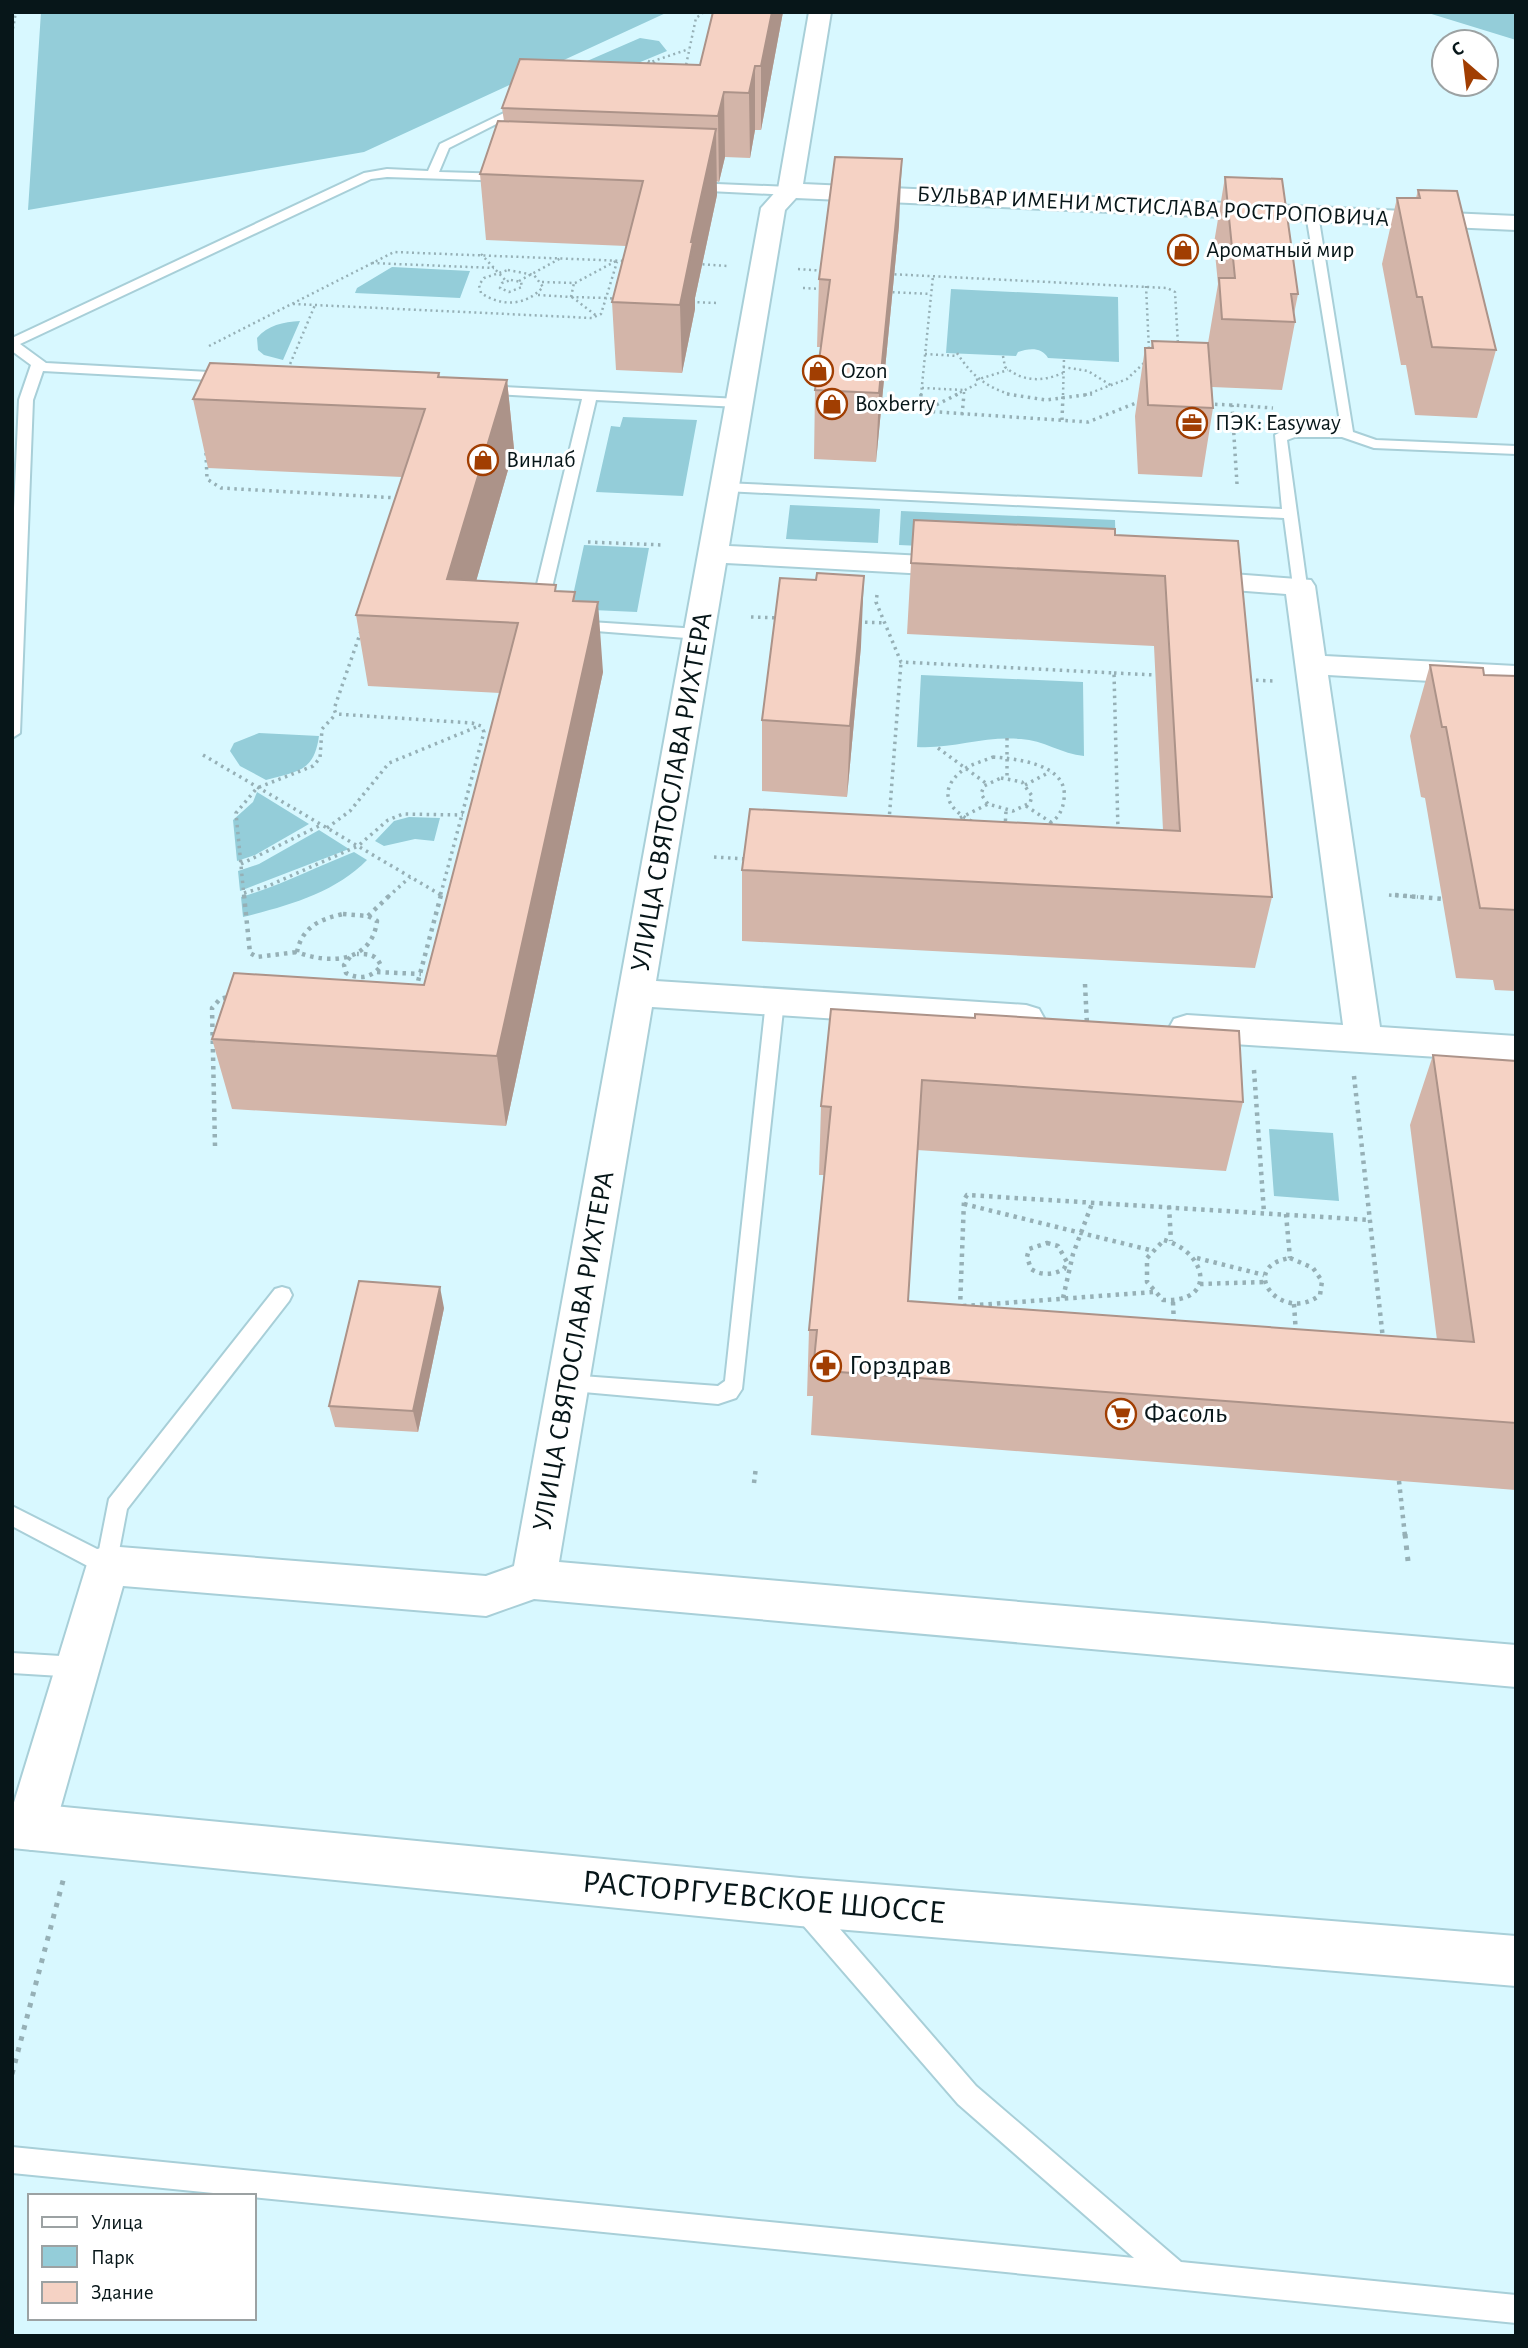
<svg xmlns="http://www.w3.org/2000/svg" width="1528" height="2348" viewBox="0 0 1528 2348" font-family="'Alegreya Sans',sans-serif">
	<style>
		.green { fill: #94cdd9 }
		.lines { fill: none; stroke-linecap: round; stroke-linejoin: round }
		.lane-casing { stroke: #a8cfd8; stroke-width: 4 }
		.street-casing { stroke: #a8cfd8; stroke-width: 4 }
		.secondary-casing { stroke: #a8cfd8; stroke-width: 4 }
		.path-far3 { stroke: #96b0b6; stroke-width: 2.5; stroke-dasharray: 2 3.5; stroke-linecap: butt }
		.path-far2 { stroke: #96b0b6; stroke-width: 3.5; stroke-dasharray: 2.5 4.5; stroke-linecap: butt }
		.path-far1 { stroke: #96b0b6; stroke-width: 4.5; stroke-dasharray: 3.5 5; stroke-linecap: butt }
		.path { stroke: #96b0b6; stroke-width: 5; stroke-dasharray: 4.5 7; stroke-linecap: butt }
		.lane { fill: #fff; fill-rule: evenodd }
		.street { fill: #fff; fill-rule: evenodd }
		.secondary { fill: #fff; fill-rule: evenodd }
		.wall { fill: #d3b5a9 }
		.shaded-wall { fill: #ac9389 }
		.building { fill: #f5d2c4; stroke: #ac9389; stroke-width: 2 }
		.labels { text-anchor: middle; dominant-baseline: central; stroke-width: 6; stroke-linejoin: round; paint-order: stroke }
		.far-street-label { font-size: 23px; fill: #071619; stroke: #fff }
		.far-poi-label { font-size: 23px; fill: #071619; stroke: #fff; text-anchor: start }
		.street-label { font-size: 28px; fill: #071619; stroke: #fff }
		.poi-label { font-size: 28px; fill: #071619; stroke: #fff; text-anchor: start }
		.near-street-label { font-size: 33px; fill: #071619; stroke: #fff }
	</style>
	<rect width="100%" height="100%" fill="#d8f8ff"/>
	<path class="green" d="M41,12H668L364,152L28,210Z
		M1425,12H1516V40Z
		M640,38L659,41L667,51L638,63L571,68Z
		M392,267L470,271L460,298L355,293L357,288Z
		M951,289L1118,297L1119,362L1048,358C1042,347 1029,348 1018,352L1016,356L946,353Z
		M300,321L283,360L264,355L258,350L257,338C268,325 283,322 300,321Z
		M623,417L697,420L683,496L596,492L611,426L620,427Z
		M790,505L880,509L878,543L786,539Z
		M901,511L1115,520L1116,555L899,545Z
		M584,545L649,548L637,612L570,609Z
		M921,675L1083,682L1084,756C1062,754 1043,740 1021,739C982,736 954,749 917,747Z
		M259,733L319,736C314,772 298,771 266,780L240,766L230,751L234,743Z
		M257,792L309,824L255,855L237,861L233,820L253,802Z
		M409,817L440,818L434,841L415,839L384,846L375,841L394,821Z
		M319,830L349,849L240,891L238,871L259,864Z
		M354,852L367,860C335,893 287,906 243,917L241,897C280,886 316,867 354,852Z
		M1269,1129L1333,1133L1339,1201L1274,1196Z"/>
	<g class="lines">
		<g class="lane-casing">
			<path id="lane" d="M506,112L516,114L449,148L439,172L506,174L510,175V181L387,177L371,179L20,344L46,363L227,373L234,377L227,381L43,371L33,400L20,733L12,738V552L19,400L31,365L12,351V338L364,173L387,169L428,171L440,144Z
				M693,183L790,187L796,191L790,195L689,190L687,187Z
				M1312,210L1318,214L1353,432L1376,440L1516,446V454L1374,448L1342,437H1295L1287,440L1307,586L1305,589L1300,590L1293,586L1284,518L725,491L718,487L725,483L1282,509L1275,435C1297,422 1319,437 1341,428L1306,214Z
				M485,386L739,399L746,403L739,407L596,400L547,609L539,614L531,609L582,399L480,393V387Z
				M575,621L699,629L707,634L699,639L570,629V623Z
				M775,995L784,1001L742,1389L736,1398L718,1404L561,1390L558,1384L561,1378L568,1375L718,1386L725,1381L766,1001Z
				M282,1287L289,1289L292,1295L289,1301L127,1509L115,1572L107,1575L99,1572L12,1526V1506L99,1550L109,1499L275,1289Z
				M12,1653L77,1657L85,1660L88,1667L85,1674L77,1677L12,1673Z
				M805,1896L814,1899L976,2086L1181,2262L1516,2295V2323L12,2173V2147L1134,2258L958,2104L796,1917L793,1908L796,1899Z"/>
		</g>
		<g class="street-casing">
			<path id="street" d="M809,12H831L803,184L1516,216V230L796,198L785,210L729,546L964,558L974,561L979,567L974,573L964,576L726,563L656,981L1026,1005L1039,1009L1044,1018L1039,1027L1026,1031L652,1007L559,1562L1516,1645V1687L534,1599L486,1616L123,1586L55,1827L48,1843L31,1850L14,1843L12,1809L91,1551L107,1546L486,1576L514,1566L761,208L778,189Z
				M1192,571L1311,580L1315,586L1325,656L1516,666V686L1328,675L1380,1027L1516,1036V1062L1187,1041L1174,1037L1169,1028L1174,1019L1187,1015L1343,1025L1286,594L1181,586L1177,580L1181,574Z"/>
		</g>
		<g class="secondary-casing">
			<path id="secondary" d="M12,1802L800,1878L1516,1936V1986L800,1926L12,1848Z"/>
		</g>
		<path class="path-far3" d="M12,34L16,12
			M648,61L664,66
			M642,65L689,49
			M685,70L696,18L704,12
			M481,254L506,281
			M372,263L494,268
			M697,264L727,266
			M798,269L825,271
			M508,270L534,275L543,287C526,306 502,307 481,293L479,285L484,278Z
			M889,274L1167,288L1175,292L1178,345
			M511,280L521,282L522,287L509,292L500,288L502,283Z
			M519,281L561,258
			M542,282L575,283L616,261
			M1146,286L1149,350
			M803,288L822,289
			M887,292L931,294
			M538,295L571,297L574,283
			M571,297L606,298L617,262
			M572,297L598,317
			M692,302L718,303
			M293,304L592,318L601,314L606,298L617,299
			M209,346L394,252L625,261
			M957,353C972,376 986,387 1012,395
			M925,354L958,356
			M1003,356L1005,367C1023,382 1042,382 1063,373
			M1063,367L1088,371L1112,386
			M288,369L315,305
			M976,380L1008,370
			M922,388L964,390V395
			M921,395L933,276
			M955,395L979,383
			M1063,395L1064,359
			M1085,395L1127,379L1144,363"/>
		<path class="path-far2" d="M921,394L920,408L923,411L1088,422L1141,401
			M1007,394L1046,400L1092,394
			M1208,404L1232,405
			M924,411L958,394
			M962,415L964,394
			M1062,420L1063,394
			M206,453L207,479L221,488L399,498
			M1237,484L1232,405L1273,408
			M588,542L663,545
			M877,595L876,602L901,662L1114,673L1118,831
			M751,617L779,618
			M858,622L885,623
			M361,631L334,709L336,714L472,723L481,726L484,732L440,897
			M1114,673L1155,675
			M1249,680L1275,681
			M1007,738V779
			M938,748L987,784
			M203,755L441,895
			M993,757C1017,759 1069,764 1064,799C1063,810 1058,819 1047,825C1011,847 910,811 963,770C971,764 984,761 993,757Z
			M1001,778L1022,782L1032,796L1030,803L1013,811L988,804L981,794L984,786Z
			M1025,785L1050,772
			M1026,806L1052,823
			M960,818L988,804
			M889,821L901,662
			M327,828L350,811L389,763L479,726
			M1005,828L1006,811
			M714,857L746,859
			M241,864L321,825
			M244,893L268,886L358,846L388,820L403,814L463,815
			M1389,895L1418,897
			M244,897L236,813L257,788L313,766L320,758L322,729L336,714
			M388,897L410,877"/>
		<path class="path-far1" d="M244,895L250,953L257,957L297,952
			M1395,895L1443,899
			M343,914L368,916L377,921C372,962 330,965 297,952C302,927 320,919 343,914Z
			M368,916L390,895
			M350,957L344,965L346,973C360,980 371,978 381,966C376,954 369,954 357,954
			M377,972L421,974
			M1085,984L1087,1025
			M416,989L441,895
			M1254,1070L1264,1213
			M1354,1076L1383,1339
			M215,1146L212,1008L220,999L232,996
			M964,1204L1150,1250
			M1169,1206L1171,1241
			M1286,1214L1290,1258
			M1164,1240C1207,1252 1218,1303 1163,1300L1147,1282V1258Z
			M1047,1243L1058,1246L1067,1262L1064,1269C1053,1275 1042,1276 1031,1269L1027,1257L1029,1249Z
			M1197,1258L1264,1275
			M1290,1258L1313,1268L1322,1281L1320,1295C1282,1325 1235,1267 1290,1258Z
			M1200,1284L1264,1282
			M1063,1298L1073,1254L1093,1201
			M1173,1302L1174,1325
			M1294,1304L1296,1334
			M963,1306L1154,1292
			M960,1308L964,1200L967,1195L1371,1220
			M1399,1481L1405,1536
			M754,1483L756,1467"/>
		<path class="path" d="M1405,1534L1408,1561
			M12,2074L64,1877"/>
		<use href="#lane" class="lane"/>
		<use href="#street" class="street"/>
		<use href="#secondary" class="secondary"/>
	</g>
	<path class="wall" d="M713,12H783L761,130H755L750,158L725,157L719,182L716,181L717,195L695,298V309L682,373L616,370L612,302L626,246L486,240L480,174L504,121L502,108L700,65Z
		M1225,177L1298,294L1294,314L1295,322L1282,390L1212,387L1213,408L1202,477L1138,474L1135,416L1145,348H1151L1152,341L1208,343L1218,284L1214,243Z
		M1418,190L1496,350L1477,418L1415,415L1406,365H1401L1382,264L1397,198H1416Z
		M899,225L876,462L814,459L815,390L821,347H817L819,279Z
		M439,373L440,377L507,380L514,449L476,581L557,592H575V601L603,672L506,1126L232,1109L212,1039L424,985L500,693L368,686L356,615L402,477L208,468L193,399Z
		M1115,535L1238,541L1272,897L1255,968L742,941V870L1163,830L1154,646L907,634L911,563Z
		M861,646L847,797L762,791V720Z
		M1430,665L1484,675L1516,676V991L1495,990L1493,980L1456,978L1425,798L1421,797L1410,736Z
		M831,1009L1243,1102L1226,1171L917,1150L908,1301L1437,1340L1410,1125L1433,1055L1516,1061V1490L811,1435L813,1396H807L809,1330L824,1175H819L821,1106Z
		M444,1308L418,1432L335,1427L329,1406Z"/>
	<path class="shaded-wall" d="M772,12H783L761,130V66Z
		M755,66V130L750,158L749,93Z
		M724,92L725,157L719,182L718,116Z
		M716,129L717,195L695,298V309L682,373L680,305L691,242Z
		M902,159L899,225L876,462L879,393Z
		M507,380L514,449L465,620L447,579Z
		M864,576L861,646L847,797L850,726Z
		M598,602L603,672L506,1126L497,1056Z
		M440,1287L444,1308L418,1432L413,1411Z"/>
	<path class="building" d="M713,12H772L761,66H755L749,93L724,92L718,116L502,108L520,59L700,65Z
		M498,121L716,129L691,242H693L680,305L612,302L643,181L480,174Z
		M835,157L902,159L879,393L815,390L830,280L819,279Z
		M1225,177L1282,179L1298,294H1291L1295,322L1222,319L1219,278H1235Z
		M1418,190L1457,191L1496,350L1432,347L1422,297H1417L1397,198H1420Z
		M1152,341L1208,343L1213,408L1148,405L1145,348H1153Z
		M210,363L439,373L438,377L507,380L447,579L556,585L555,591L575,592L573,601L598,602L497,1056L212,1039L234,973L424,985L518,623L356,615L425,409L193,399Z
		M914,520L1115,529V535L1238,541L1272,897L742,870L750,809L1180,831L1165,576L911,563Z
		M817,573L864,576L850,726L762,720L780,578L816,580Z
		M1430,665L1483,668L1484,675L1516,676V910L1480,908L1446,727H1442Z
		M831,1009L975,1018V1014L1239,1031L1243,1102L922,1080L908,1301L1474,1342L1433,1055L1516,1061V1423L813,1370L817,1330H809L831,1107L821,1106Z
		M359,1281L440,1287L413,1411L329,1406Z"/>
	<defs>
		<g id="shop-ring" transform="scale(1.575)"><circle r="9.5" fill="#fff" stroke="#a13e02" stroke-width="1.5"/><path d="M-5-2.5h2.3a2.7 3.5 0 0 1 5.4 0H5L5.5 6h-11ZM-1.5-2.5h3a1.5 2.3 0 0 0-3 0Z" fill="#a13e02"/></g>
		<g id="office-ring" transform="scale(1.575)"><circle r="9.5" fill="#fff" stroke="#a13e02" stroke-width="1.5"/><path d="M-6-3h4V-5.5h4V-3h4V5H-6ZM-1-4.5V-3h2v-1.5ZM-6 0V1H6V0Z" fill="#a13e02"/></g>
		<g id="pharmacy-ring" transform="scale(1.575)"><circle r="9.5" fill="#fff" stroke="#a13e02" stroke-width="1.5"/><path d="M-2-6h4v4h4v4h-4v4h-4v-4h-4v-4h4Z" fill="#a13e02"/></g>
		<g id="supermarket-ring" transform="scale(1.575)"><circle r="9.5" fill="#fff" stroke="#a13e02" stroke-width="1.5"/><path d="M-6-5.5h2.5l.6 2H6L4.5 2H-2.5L-4.4-4H-6ZM-1.5 3.2a1.3 1.3 0 1 0 .1 0ZM3 3.2a1.3 1.3 0 1 0 .1 0Z" fill="#a13e02"/></g>
	</defs>
	<g fill-rule="evenodd">
		<use href="#shop-ring" x="1183" y="250"/>
		<use href="#shop-ring" x="818" y="371"/>
		<use href="#shop-ring" x="832" y="404"/>
		<use href="#office-ring" x="1192" y="423"/>
		<use href="#shop-ring" x="483" y="460"/>
		<use href="#pharmacy-ring" x="826" y="1366"/>
		<use href="#supermarket-ring" x="1121" y="1414"/>
	</g>
	<g class="labels">
		<g class="far-street-label">
			<text transform="translate(1153 207) rotate(3)">БУЛЬВАР ИМЕНИ МСТИСЛАВА РОСТРОПОВИЧА</text>
		</g>
		<g class="far-poi-label">
			<text x="1206" y="250">Ароматный мир</text>
			<text x="841" y="371">Ozon</text>
			<text x="855" y="404">Boxberry</text>
			<text x="1215" y="423">ПЭК: Easyway</text>
			<text x="506" y="460">Винлаб</text>
		</g>
		<g class="street-label">
			<text transform="translate(672 792) rotate(-80)">УЛИЦА СВЯТОСЛАВА РИХТЕРА</text>
			<text transform="translate(574 1351) rotate(-80)">УЛИЦА СВЯТОСЛАВА РИХТЕРА</text>
		</g>
		<g class="poi-label">
			<text x="849" y="1366">Горздрав</text>
			<text x="1144" y="1414">Фасоль</text>
		</g>
		<g class="near-street-label">
			<text transform="translate(764 1898) rotate(5)">РАСТОРГУЕВСКОЕ ШОССЕ</text>
		</g>
	</g>
	<rect width="1528" height="2348" fill="none" stroke="#071619" stroke-width="28"/>
	<rect x="28" y="2194" width="228" height="126" fill="#ffffff" stroke="#9ca2a3" stroke-width="2"/>
	<rect x="42" y="2217" width="35" height="10" fill="#ffffff" stroke="#9ca2a3" stroke-width="2"/>
	<text x="91" y="2229" font-size="21" fill="#071619">Улица</text>
	<rect x="42" y="2246" width="35" height="21" fill="#94cdd9" stroke="#9ca2a3" stroke-width="2"/>
	<text x="91" y="2264" font-size="21" fill="#071619">Парк</text>
	<rect x="42" y="2282" width="35" height="21" fill="#f5d2c4" stroke="#9ca2a3" stroke-width="2"/>
	<text x="91" y="2299" font-size="21" fill="#071619">Здание</text>
	<g transform="translate(1465 63) rotate(332)"><circle r="33" fill="#ffffff" stroke="#9ca2a3" stroke-width="2"/>
	<path d="M0-5L12 26L0 18L-12 26Z" fill="#a13e02"/>
	<text y="-10" font-size="19" font-weight="bold" text-anchor="middle" fill="#071619">С</text>
	</g>
</svg>
